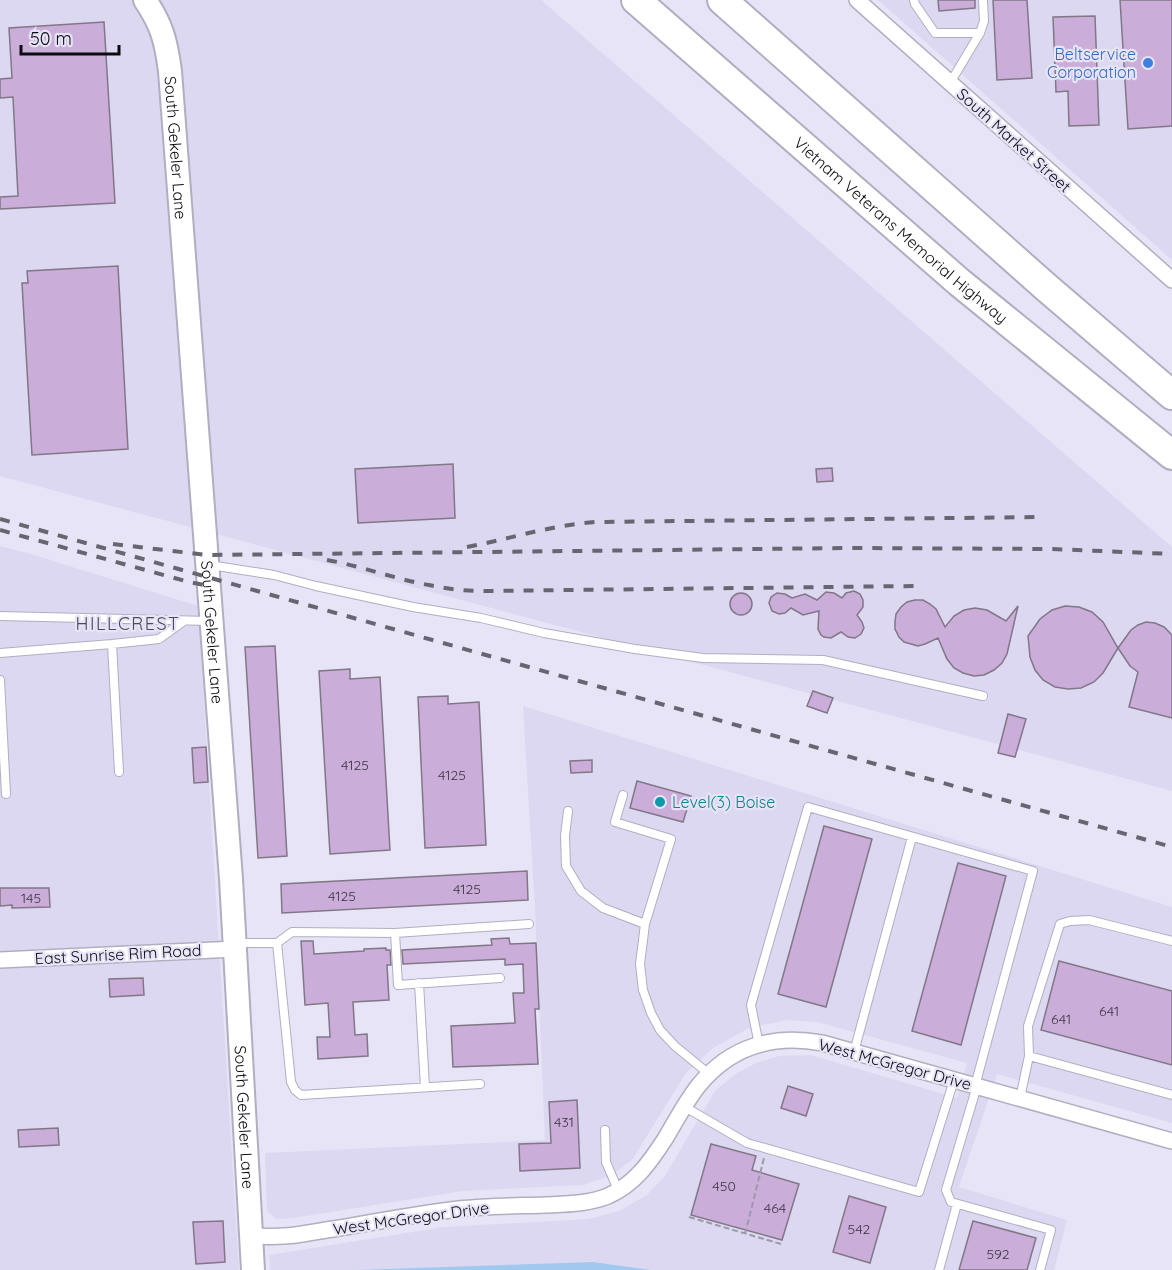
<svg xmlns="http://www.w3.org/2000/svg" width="1172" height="1270" viewBox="0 0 1172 1270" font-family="Quicksand,sans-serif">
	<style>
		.built { fill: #dcd8f1 }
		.water { fill: #a1c8ef }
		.building { fill: #cbadd9; stroke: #817786; stroke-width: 1.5 }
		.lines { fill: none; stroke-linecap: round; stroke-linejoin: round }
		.lane-casing { stroke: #b1aec0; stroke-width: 10 }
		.street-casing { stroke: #b1aec0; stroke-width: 18 }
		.secondary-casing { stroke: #b1aec0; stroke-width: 26 }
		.highway-casing { stroke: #b1aec0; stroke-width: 32 }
		.path { stroke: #9c9aa9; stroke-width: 2; stroke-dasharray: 6 3; stroke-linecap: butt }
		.lane { stroke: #fff; stroke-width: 8 }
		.street { stroke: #fff; stroke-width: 15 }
		.secondary { stroke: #fff; stroke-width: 22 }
		.highway { stroke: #fff; stroke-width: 28 }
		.rail { stroke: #676570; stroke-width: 4; stroke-dasharray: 10 10; stroke-linecap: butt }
		.shop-dot { fill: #3f7fe0; stroke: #e7e4f7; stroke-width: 2 }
		.culture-dot { fill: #0f9aa8; stroke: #e7e4f7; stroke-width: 2 }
		.labels { text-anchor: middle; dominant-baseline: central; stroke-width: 4.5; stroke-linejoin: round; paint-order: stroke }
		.number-label { font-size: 14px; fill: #3c3443 }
		.shop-label { font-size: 16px; fill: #366cbe; stroke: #e7e4f7; text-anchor: end }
		.street-label { font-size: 16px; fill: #0c0b11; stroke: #e7e4f7 }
		.culture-label { font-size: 16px; fill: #0d838f; stroke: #e7e4f7; text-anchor: start }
		.neighbourhood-label { font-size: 18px; letter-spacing: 1.5px; fill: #4d4b5a; stroke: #e7e4f7 }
	</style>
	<rect width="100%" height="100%" fill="#e7e4f7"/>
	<path class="built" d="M0,0H541L1172,547V791L0,476Z
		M878,0H1172V260Z
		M0,546L34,555L198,606L239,1270H0Z
		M523,706L1172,907V1123L997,1074L959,1187L1067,1220L1054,1270H652L593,1262L356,1270H270L269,1255L444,1227L589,1219L619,1211L647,1195L665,1176L715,1091L734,1075L756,1063L779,1056L811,1055L957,1098L967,1063L817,1022L787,1020L749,1028L713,1048L686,1073L632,1160L610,1176L582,1185L463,1191L293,1218L276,1219L267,1211L265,1153L545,1140L535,909Z"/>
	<path class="water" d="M593,1262L651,1270H356Z"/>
	<path class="building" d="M938,0H975V8L939,11Z
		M993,0H1027L1032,78L997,80Z
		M1120,0H1172V126L1128,129Z
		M1095,16L1099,125L1069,126L1068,91L1056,92L1053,17Z
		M104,22L115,203L0,209V197L18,196L13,97L0,98V79L12,78L9,28Z
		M118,266L128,449L32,455L22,283H28L27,271Z
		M453,464L455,518L358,523L355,469Z
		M832,468L833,481L817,482L816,469Z
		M854,591L860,594L863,600V607L857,615L862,622L864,628L861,634L855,638L848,637L841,632L831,638L824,637L821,635L818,629L819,611L803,615L791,608L785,613L779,614L772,611L769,603L771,597L777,593L785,594L792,598L805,594L817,600L826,592L834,593L842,598L846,593Z
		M730 604a11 11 0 1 1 22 0a11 11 0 1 1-22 0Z
		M915,600H923L930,604L936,609L945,627L954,616L964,610L975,608L987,610L1006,621L1018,606L1007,654L1002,663L994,670L984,675L974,676L963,673L954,668L947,659L938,638L925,644L918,646L904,642L899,637L895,629V622L896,614L901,607L907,602Z
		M1065,606L1079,607L1092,612L1103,622L1118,648L1131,630L1138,625L1146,622L1155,623L1164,627L1172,635V718L1129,707L1138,672L1130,666L1118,648L1103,673L1094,682L1081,688L1068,689L1055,687L1043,680L1035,670L1030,657L1028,636L1040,619L1052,610Z
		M275,646L287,856L258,858L245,647Z
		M350,669V679L380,677L390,850L330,854L319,671Z
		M813,691L833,698L827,713L807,706Z
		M448,696V704L479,702L486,845L425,848L418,697Z
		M1008,714L1026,719L1015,757L998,753Z
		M206,747L208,782L194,783L192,748Z
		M592,760V772L571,773L570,761Z
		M637,781L691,796L683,822L630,808Z
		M824,826L872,839L826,1007L778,994Z
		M958,863L1006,876L961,1045L912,1031Z
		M527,871L528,900L282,913L281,884Z
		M0,888H49L50,907L12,908V905L0,906Z
		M509,938L510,944L536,943L539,1009H535L538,1064L453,1067L451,1026L515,1023L513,993H524L523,964L505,965V959L403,964L402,950L492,945L491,939Z
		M301,941H313L314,954L364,951V949L386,948V950H390L391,965H387L389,1000L353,1002L355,1035L367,1034L368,1056L318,1059L317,1037H330L328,1003L305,1005Z
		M1059,961L1172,991V1065L1041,1030Z
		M143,978L144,995L110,997L109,979Z
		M788,1086L813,1094L806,1116L781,1108Z
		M577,1100L580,1168L520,1171L519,1144L551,1143L549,1102Z
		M58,1128L59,1145L19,1147L18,1130Z
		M711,1144L756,1156L752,1170L799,1184L782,1240L691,1215Z
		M849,1196L886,1207L870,1263L833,1252Z
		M223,1221L225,1262L196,1264L193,1222Z
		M973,1221L1036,1238L1027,1270H959Z"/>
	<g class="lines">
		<g class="lane-casing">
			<path id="lane" d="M914,0L915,4L935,33H980
				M950,83L980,33L984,21L983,0
				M210,565L274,575L316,586L413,607L481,618L544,633L635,649L703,658L823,660L983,696
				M0,616L210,621
				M112,644L119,772
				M0,653L112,644L159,639L184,621
				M0,680L6,794
				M623,795L615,822L671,839L645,924L640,964L643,990L651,1013L660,1030L675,1046L709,1074
				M568,811L565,836L566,866L581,891L603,908L645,924
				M395,933L398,985L500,978
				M237,943H277L291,1082L295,1090L301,1095L480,1084
				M277,943L292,932L395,933L529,924
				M419,983L425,1087
				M759,1045L751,1005L808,807L1033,871L975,1086
				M854,1052L912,837
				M1029,1056L1172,1095
				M977,1086L946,1190L951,1202L1051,1230L1040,1270
				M1020,1098L1029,1056L1028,1026L1060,924L1070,921L1089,920L1172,941
				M685,1107L747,1143L919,1192L954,1080
				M605,1130L606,1162L618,1190
				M939,1270L957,1204"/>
		</g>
		<g class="street-casing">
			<path id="street" d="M857,0L1172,280
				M0,960L236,949
				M251,1236C262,1236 272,1237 283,1236C299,1236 316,1231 333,1229C375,1222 417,1214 459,1209C487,1206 516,1206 545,1205C566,1204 588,1204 608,1196C635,1184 650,1162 665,1139C676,1121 686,1101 699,1085C731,1046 774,1034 822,1043L1172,1141"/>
		</g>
		<g class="secondary-casing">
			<g id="secondary">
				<path id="s1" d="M145,0C162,25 166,41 170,71L231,879L253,1270"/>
			</g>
		</g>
		<g class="highway-casing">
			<g id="highway">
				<path id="s2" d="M636,0L959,282L1172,455"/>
				<path d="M722,0L1047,288L1172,395"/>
			</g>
		</g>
		<path class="path" d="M689,1217L781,1244
			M745,1234L764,1158"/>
		<use href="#lane" class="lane"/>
		<use href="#street" class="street"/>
		<use href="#secondary" class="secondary"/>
		<use href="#highway" class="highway"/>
		<path class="rail" d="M0,519L1172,847
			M0,530L189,582L209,586
			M113,544L207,555L847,548L1052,549L1172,554
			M467,547C510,539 551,525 595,522L1044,517
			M327,560C362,566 394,579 429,585C447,589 466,591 485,591L915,586"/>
	</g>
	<circle class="shop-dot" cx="1148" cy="63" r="6"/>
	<circle class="culture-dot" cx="660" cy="802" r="6"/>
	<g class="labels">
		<g class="number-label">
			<text x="355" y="765">4125</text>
			<text x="452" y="775">4125</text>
			<text x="467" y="889">4125</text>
			<text x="342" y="896">4125</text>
			<text x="31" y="898">145</text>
			<text x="1109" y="1011">641</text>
			<text x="1061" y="1019">641</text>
			<text x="564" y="1122">431</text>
			<text x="724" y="1186">450</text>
			<text x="775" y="1208">464</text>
			<text x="859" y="1229">542</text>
			<text x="998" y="1254">592</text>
		</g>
		<g class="shop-label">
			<text x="1136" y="54">Beltservice<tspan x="1136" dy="18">Corporation</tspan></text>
		</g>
		<g class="street-label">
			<text transform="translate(1014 140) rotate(42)">South Market Street</text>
			<text stroke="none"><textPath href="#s1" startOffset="153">South Gekeler Lane</textPath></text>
			<text stroke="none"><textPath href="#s2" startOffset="351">Vietnam Veterans Memorial Highway</textPath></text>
			<text stroke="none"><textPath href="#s1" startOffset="639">South Gekeler Lane</textPath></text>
			<text transform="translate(118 954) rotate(-3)">East Sunrise Rim Road</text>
			<text transform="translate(895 1064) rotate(15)">West McGregor Drive</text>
			<text stroke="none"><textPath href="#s1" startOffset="1125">South Gekeler Lane</textPath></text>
			<text transform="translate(411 1218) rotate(-8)">West McGregor Drive</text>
		</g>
		<g class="culture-label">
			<text x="672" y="802">Level(3) Boise</text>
		</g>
		<g class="neighbourhood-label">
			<text x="128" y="623">HILLCREST</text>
		</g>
	</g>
	<path d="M21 45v9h98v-9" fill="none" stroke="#0c0b11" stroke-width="3"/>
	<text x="30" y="45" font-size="18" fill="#0c0b11" stroke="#e7e4f7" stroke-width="4.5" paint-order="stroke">50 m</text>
</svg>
